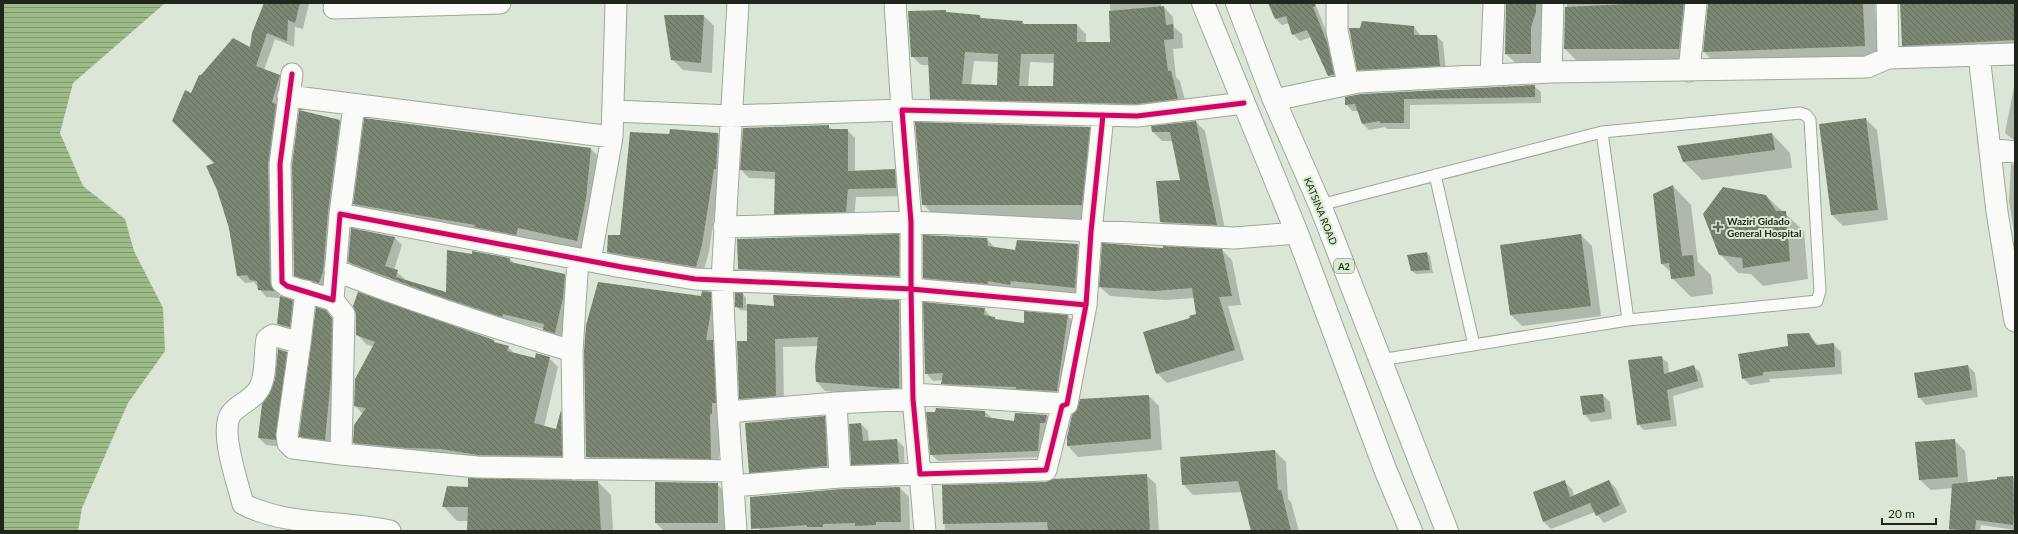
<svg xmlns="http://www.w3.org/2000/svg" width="2018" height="534" viewBox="0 0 2018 534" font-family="Lato,sans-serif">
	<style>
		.water { fill: url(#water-rules) }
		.shadow { fill: #0003; fill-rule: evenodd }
		.building { fill: url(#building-back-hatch); fill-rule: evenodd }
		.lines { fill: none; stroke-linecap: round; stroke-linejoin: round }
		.lane-casing { stroke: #9ea69a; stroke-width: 13 }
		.street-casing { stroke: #9ea69a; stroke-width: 23 }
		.highway-casing { stroke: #9ea69a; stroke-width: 24 }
		.lane { stroke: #fafbf9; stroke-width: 11 }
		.street { stroke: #fafbf9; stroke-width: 21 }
		.highway { stroke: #fafbf9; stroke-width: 22 }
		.cycleway-casing { stroke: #daecd0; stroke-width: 8 }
		.cycleway { stroke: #d6006c; stroke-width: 5 }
		.poi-dot { fill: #62695d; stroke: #daecd0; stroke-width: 1.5 }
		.labels { text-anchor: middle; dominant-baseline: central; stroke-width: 4; stroke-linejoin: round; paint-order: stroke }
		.shield { fill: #daecd0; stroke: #586152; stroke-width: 1 }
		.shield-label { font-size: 9px; font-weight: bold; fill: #20261c }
		.street-label { font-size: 10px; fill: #20261c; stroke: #daecd0 }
		.poi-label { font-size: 10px; font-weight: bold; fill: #20261c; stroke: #daecd0; text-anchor: start }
	</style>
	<defs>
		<pattern id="water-rules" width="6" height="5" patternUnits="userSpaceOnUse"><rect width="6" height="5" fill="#9cbb88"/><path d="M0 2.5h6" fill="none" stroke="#7f986e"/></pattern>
		<pattern id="building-back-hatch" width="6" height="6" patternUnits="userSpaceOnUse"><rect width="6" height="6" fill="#7c8773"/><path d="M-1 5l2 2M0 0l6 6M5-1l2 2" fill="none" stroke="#656e5e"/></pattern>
	</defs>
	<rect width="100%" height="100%" fill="#dce6d6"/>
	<path class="water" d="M3,3H168L164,4L73,83L60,133L83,186L125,219L134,251L163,308L165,351L128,403L82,508L78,531H3Z"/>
	<path class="shadow" d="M266,3H309L303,29L295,27L294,47L275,39L264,70L279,76L287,83L277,290L280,297L292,301L300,309L297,334L286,331L278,323L281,298L266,297L254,282L245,283L238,276L217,167L191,94L251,48Z
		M1110,3H1161V8L1164,7L1173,17L1174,27L1182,34L1183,48L1173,49L1176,77L1180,81L1187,108H941L931,98L930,65H921L912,56L946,11L948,13L980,16L983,19L1022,22L1026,25H1077L1086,34V43H1111ZM974,61L999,62L998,86L971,85ZM1030,62L1055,63L1054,87H1028Z
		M1269,3H1312L1317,8L1333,49L1340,80L1336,82L1329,75L1311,37L1300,41L1293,34L1290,23L1282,25L1276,19Z
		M1507,3H1546V23L1541,38L1542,64H1517L1506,54Z
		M1567,3H1690V60H1576L1565,49Z
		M1709,3H1875L1878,60L1718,66L1704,52Z
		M1901,3H2015V48L1910,53L1903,45Z
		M704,16L714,26L712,73L683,70L672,59Z
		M1414,27L1421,36H1436L1443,42L1446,72L1365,77L1358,70Z
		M2015,82V141L2005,133Z
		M1534,86L1541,92V103L1410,105V129H1387L1385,127L1369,130L1362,123L1358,111H1352L1346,104Z
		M1866,119L1877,130L1888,220L1843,226L1832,215Z
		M339,121L347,128L326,290L302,282L295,275Z
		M1196,122L1205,131L1226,234L1171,231L1161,222L1182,181L1173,141H1162L1153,132Z
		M828,126L833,130H847L855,138V171L894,170L902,178L904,196L856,197L854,219L783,221L775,213L776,179L749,178L741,170Z
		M1089,128L1103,142L1095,219L936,218L923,204Z
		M671,130L718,134L725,141L709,252L703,273L615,258L608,252L621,236Z
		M1772,134L1790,153L1792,168L1702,180L1684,162Z
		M591,149L602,160L587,251L528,239L527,245L365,215L354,204Z
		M2011,164L2015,165V239L2009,201Z
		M1673,186L1691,205L1698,262L1711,275L1713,294L1691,297L1672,278V273L1662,264Z
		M1766,196L1804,231L1808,279L1763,286L1751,274L1738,273L1720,254Z
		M899,235L909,246V286L749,279L739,269Z
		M1581,235L1592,246L1601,316L1522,326L1511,315Z
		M394,237L402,245L394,270L405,279L404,281L447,293L473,256L510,259L515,264L564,275L572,283L563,340L552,337L544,329L511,321L510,324L357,270L349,262Z
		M987,239L995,248L1016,251L1078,245L1086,253L1083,295L932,286L924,278Z
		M1164,249L1222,250L1232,260L1241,305L1228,306L1244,360L1167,383L1157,373L1191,319L1197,315L1195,298L1165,300L1110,296L1100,287Z
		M1427,253L1430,256L1433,273L1416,274L1412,271Z
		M710,293L719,301V467L595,465L587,456L702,298Z
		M743,294L746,298V305L775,307L899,301L907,310L908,396L895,397L825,391L817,382L818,346L783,347L784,404L749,407L740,399L748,342V311L740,310L736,307Z
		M984,309L991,317L997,321L1025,324L1068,316L1075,324L1064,398L949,391L942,383V380L933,381L926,373Z
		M325,311L339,326L332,447L308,444L300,436Z
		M357,334L494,341L497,344L508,347L515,354L536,359L549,358L558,367L544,427L556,430L561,412L570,421L571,465L364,452L354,443L363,414L355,406L374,347L366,344Z
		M1808,334L1818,345L1833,344L1841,352L1842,374L1769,379L1770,382L1750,385L1743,378Z
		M286,352L294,360L283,447L266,445L259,438L269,398Z
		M1661,357L1668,363L1669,374L1693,366L1700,372L1704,387L1673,396L1677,426L1644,430L1638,424Z
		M1968,366L1975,373L1978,397L1926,405L1919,397Z
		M1603,395L1610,402L1612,419L1591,422L1584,414Z
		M1149,396L1159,406L1162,450L1078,457L1068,446Z
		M985,412L992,418L1015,422L1016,414L1047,416L1054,422L1045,457L938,461L931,454Z
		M824,417L830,423L833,472L756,478L750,472L747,443Z
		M861,424L868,431L869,442L897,440L904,447L905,470L860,471L852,464L850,425Z
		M1954,440L1965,451L1968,483L1998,480V478L2013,477L2015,479V530L1981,525L1980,531H1949L1953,488L1931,490L1920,480Z
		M1275,451L1286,462L1288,499L1291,502L1299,531H1252L1242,492L1193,495L1183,484Z
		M1146,475L1156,484L1159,531H945L943,486L1047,483Z
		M1609,481L1616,488L1627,512L1604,523L1595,512L1551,529L1544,522L1534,493L1564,482L1572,489L1574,496Z
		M598,482L611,495L613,531H468V521H457L444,507L448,487L469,488Z
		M717,484L728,495V531H664L656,523Z
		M900,488L909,497L910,531H761L752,522Z"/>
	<path class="building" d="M264,3H300L295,23L288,20L287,41L267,33L256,66L280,75L272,102L276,104L268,164L270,282L274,291L258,290L257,281L250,280L247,275L237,276L229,228L217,190L206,166L214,163L172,121L185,90L191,93L199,75H201L233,38L250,47L252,33Z
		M1268,3H1315L1316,6L1313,7L1327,42L1334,74L1328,76L1307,30L1292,35L1286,16L1275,19Z
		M1506,3H1536V12L1531,27V54H1505Z
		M1651,3H1684L1679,49H1564L1565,7Z
		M1708,3L1863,4L1865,46L1703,52Z
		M1900,3H2015V40L1902,46Z
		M1164,6L1166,25L1173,24L1174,39L1164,40L1168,71H1171L1178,99L1136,104L930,99L928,57H911L908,11L946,10V12L980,15V18L1023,21L1022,24H1077V42H1110L1109,11ZM965,52L998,54L997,85L962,84ZM1021,54H1054L1053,86H1019Z
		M664,15H704L701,63L671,60Z
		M1362,21L1414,26V35H1437L1440,66L1357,70L1349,28H1360Z
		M1535,85V97L1404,99V123H1380V121L1362,124L1355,104L1345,105V97L1361,94Z
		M299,110L340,120L328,212L323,272L319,283L294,276L292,165Z
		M364,118L591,148L586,199L577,241L518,228L516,235L474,227L475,225L353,204Z
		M1866,118L1878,210L1831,215L1819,124Z
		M1196,121L1217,225L1160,222L1156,181L1180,180L1170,132H1152L1151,126Z
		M915,122L1090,127L1082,205H922Z
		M829,125V129H848V171L895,169L896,188L848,189L846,212L774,214L775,172L740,170L743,128Z
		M670,129L718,133L716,169H714L702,245L696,267L607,252L608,235H620L630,132L669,134Z
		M1772,133L1775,150L1683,162L1677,146Z
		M1673,185L1682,256L1693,255L1695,276L1671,279L1669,263L1661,264L1653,194Z
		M1723,187L1766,195L1776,211H1786L1790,261L1743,268L1742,258L1719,255L1703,214Z
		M351,228L395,237L385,266L398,270L396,277L446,292L447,250L472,254V251L510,258V262L565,274L563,298L555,333L543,330L544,324L503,314L502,317L427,292L348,262Z
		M899,234V276L738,269L737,239Z
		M1581,234L1591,306L1510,315L1500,245Z
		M923,235L987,238L988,246L1015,250L1017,240L1078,244L1075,288L1011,281L1010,285L988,281V284L923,278Z
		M1102,243L1163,248V246L1222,249L1232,296L1219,297L1235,350L1156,374L1143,332L1190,318L1189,316L1196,314L1192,288L1155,291L1099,287Z
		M1427,252L1430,270L1411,271L1407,255Z
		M598,282L701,296L702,291L711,292V311L706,340H713L716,403H712V414H710L711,459L586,457L584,351L586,325Z
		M358,292L494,340V342L509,346L507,351L535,358L536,353L550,357L534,423L556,429L561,410L562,456L478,455L441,449L406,448L353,443L354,425L366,408L354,406L355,379L375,342L356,335V314L353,306Z
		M735,293H743V308L735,307Z
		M773,295L899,300V388H886L816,382L815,367L818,337L775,339L776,396L739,399L737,341H747V304L774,306Z
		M280,296L293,300L290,327L277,324Z
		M923,302L985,308L984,315L995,317V319L1024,323V311L1068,315L1057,391L1016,389V387L941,384L943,373L925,374Z
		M316,307L326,310L332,318L331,377L325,440L299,437V435Z
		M1809,333L1816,345L1834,343L1835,367L1763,372V375L1742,379L1738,354L1788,346L1787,334Z
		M278,349L287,352L276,440L258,438L262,404L270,393L275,379Z
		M1662,356L1664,374L1694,365L1698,381L1667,390L1671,420L1637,425L1628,360Z
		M1968,365L1972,390L1918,398L1914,373Z
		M1603,394L1605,412L1583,415L1580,396Z
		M1149,395L1151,439L1067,446V437L1072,415L1077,410L1080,399Z
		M936,408L985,411V417L1014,421L1015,413L1047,415L1045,423H1040L1038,451L930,455L926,412H935Z
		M825,416L827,466L749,473L745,423Z
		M861,423L863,441L897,439L899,463L851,465L849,424Z
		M1955,439L1958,477L1919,480L1915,442Z
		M1275,450L1278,490H1281L1291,531H1251L1238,481L1182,485L1180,457Z
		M1147,474L1150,531H1048L1047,522L943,524L942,485L1046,482L1053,479Z
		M2013,476L2014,512L2013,525L1976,520L1975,531L1949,529L1952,484L1997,479V477Z
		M468,478L598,481L601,531H467L468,507H442L447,486L468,487Z
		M1565,480L1570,497L1609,480L1620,505L1596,516L1590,503L1543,522L1533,492Z
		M655,482L718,483V523H655Z
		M900,487L901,522H876V525L855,526V523L823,524V527H807V525L751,529L750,497L841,489Z"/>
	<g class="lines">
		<g class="lane-casing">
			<path id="lane" d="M1602,132L1628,320
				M1435,175L1474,345
				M1320,205L1602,132L1800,113L1806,115L1810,120L1820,291L1817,301L1628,320L1380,360"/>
		</g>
		<g class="street-casing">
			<path id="street" d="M1337,3V31L1348,84
				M1887,3L1888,58
				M334,8L500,3
				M1979,55L1997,212L2015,321
				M1689,71L1696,3
				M1551,72L1553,3
				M292,74L280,164L282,282L287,286L333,300L340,214L622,267L695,279L911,289V222L902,110L1137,116L1244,103
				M1491,75L1494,3
				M288,96L612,137
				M1274,100L1359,82L1551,72L1867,67L1888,58L2015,54
				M614,111L731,116L902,110L895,3
				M1990,149L2015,152
				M340,214L354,105
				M724,227L911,222L1234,238L1297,233
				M590,261L612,137L616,3
				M335,270C413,302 492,327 572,351
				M306,291L300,343L273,335L267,339C264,354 267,373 260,387C255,399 238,404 231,414C219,431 238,484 243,504C288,527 341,520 390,531
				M1086,305L1067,404L1062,406L1046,470L920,474L913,399L911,289L1086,305L1091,232L1103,115
				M300,343L287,435L288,443L293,448L341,454L344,314L333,300
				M913,394L1067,404
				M836,403L840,477
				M728,412L836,403L913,399
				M341,454L477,467L732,471
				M574,469L572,351L578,259
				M733,486L840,477L920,474L925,531
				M736,531L728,412L722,280L738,3"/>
		</g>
		<g class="highway-casing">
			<path id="highway" d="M1203,3L1297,233L1385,469L1411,531
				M1237,3L1274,100L1320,205L1447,531"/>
		</g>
		<use href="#lane" class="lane"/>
		<use href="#street" class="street"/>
		<use href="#highway" class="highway"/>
		<g class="cycleway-casing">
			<path id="cycleway" d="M292,74L280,164L282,282L287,286L333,300L340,214L622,267L695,279L911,289V222L902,110L1137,116L1244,103
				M1086,305L1067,404L1062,406L1046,470L920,474L913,399L911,289L1086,305L1091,232L1103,115"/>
		</g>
		<use href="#cycleway" class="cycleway"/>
	</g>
	<path class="poi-dot" d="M1716 221h4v4h4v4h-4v4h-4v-4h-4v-4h4z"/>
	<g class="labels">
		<rect class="shield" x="1334" y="259" width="20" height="14" rx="3"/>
		<g class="shield-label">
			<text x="1344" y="266">A2</text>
		</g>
		<g class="street-label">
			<text transform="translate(1321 211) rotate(68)">KATSINA ROAD</text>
		</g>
		<g class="poi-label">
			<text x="1727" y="221">Waziri Gidado<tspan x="1727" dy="12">General Hospital</tspan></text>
		</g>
	</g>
	<rect width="2018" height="534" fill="none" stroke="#20261c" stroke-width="8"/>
	<path d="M1882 518v6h54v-6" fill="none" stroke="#20261c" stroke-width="2"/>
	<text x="1888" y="518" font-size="12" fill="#20261c" stroke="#daecd0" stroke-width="3" paint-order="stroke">20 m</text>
</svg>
